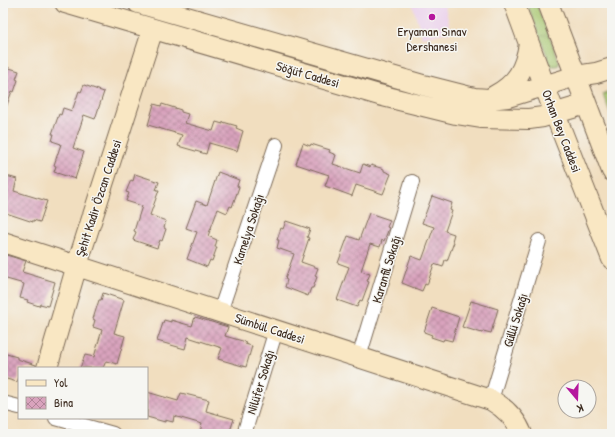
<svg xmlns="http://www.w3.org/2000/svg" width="615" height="437" viewBox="0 0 615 437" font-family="'Patrick Hand',sans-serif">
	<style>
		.built { fill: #ebd1ec }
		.grass { fill: url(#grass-tufts); stroke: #717846 }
		.park { fill: url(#park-dots); stroke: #717846 }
		.building { fill: url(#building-cross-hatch) }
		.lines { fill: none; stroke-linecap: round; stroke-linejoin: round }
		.street-casing { stroke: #7b6956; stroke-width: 16 }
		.secondary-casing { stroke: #7b6956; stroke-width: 22 }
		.street { stroke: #fff; stroke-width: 14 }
		.secondary { stroke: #f9e7c3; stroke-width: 20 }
		.poi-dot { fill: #b5179e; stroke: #f6f6f2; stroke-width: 1.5 }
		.labels { text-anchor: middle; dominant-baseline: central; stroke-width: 3; stroke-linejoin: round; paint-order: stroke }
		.poi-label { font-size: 13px; fill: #3b2a1e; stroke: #f6f6f2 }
		.street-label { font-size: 13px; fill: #3b2a1e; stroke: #f6f6f2 }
	</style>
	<defs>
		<pattern id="grass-tufts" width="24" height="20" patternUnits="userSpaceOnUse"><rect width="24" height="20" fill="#a7c66e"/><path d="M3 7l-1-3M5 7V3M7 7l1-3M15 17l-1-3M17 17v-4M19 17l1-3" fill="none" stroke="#89a15a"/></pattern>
		<pattern id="park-dots" width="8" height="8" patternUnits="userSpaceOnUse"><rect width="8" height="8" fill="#a7c66e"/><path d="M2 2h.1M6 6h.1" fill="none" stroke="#89a15a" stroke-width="1.8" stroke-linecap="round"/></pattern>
		<pattern id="building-cross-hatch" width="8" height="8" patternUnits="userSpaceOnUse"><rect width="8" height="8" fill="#d9a3bd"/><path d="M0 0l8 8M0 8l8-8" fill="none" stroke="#b18599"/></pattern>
	</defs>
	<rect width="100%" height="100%" fill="#f6f6f2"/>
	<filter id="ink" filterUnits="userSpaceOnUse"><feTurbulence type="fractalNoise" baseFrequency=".025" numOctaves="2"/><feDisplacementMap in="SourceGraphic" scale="8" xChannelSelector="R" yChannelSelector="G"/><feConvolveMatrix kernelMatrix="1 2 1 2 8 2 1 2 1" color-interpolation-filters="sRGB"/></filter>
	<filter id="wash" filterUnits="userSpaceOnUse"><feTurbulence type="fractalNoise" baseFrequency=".012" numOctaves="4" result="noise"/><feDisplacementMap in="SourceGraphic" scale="16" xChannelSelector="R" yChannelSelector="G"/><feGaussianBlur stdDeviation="0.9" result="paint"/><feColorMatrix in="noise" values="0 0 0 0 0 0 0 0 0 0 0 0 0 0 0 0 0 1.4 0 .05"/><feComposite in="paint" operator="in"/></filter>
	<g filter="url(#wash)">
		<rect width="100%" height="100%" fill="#f1debf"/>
		<path class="built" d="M412,3H444L451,32L422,37Z"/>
		<path class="grass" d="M527,3H536L559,61V64L558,66H551Z"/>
		<path class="park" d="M612,91V118L603,94Z"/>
		<g id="blocks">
			<path class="building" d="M3,66L19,71L16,79L18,80L14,92L12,91L4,113H3Z
				M84,85L104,92L95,119L84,115L73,148L84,152L75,179L54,172L56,166L54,165L61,144L52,141L54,134H52L59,114L61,115L63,108L72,111L79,91L81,92Z
				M154,104L161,106L162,104L181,110V112L188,114L185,123L213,131L216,122L223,124V122L237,126L236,128L243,131L237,151L209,143L206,154L178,146L182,135L148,125Z
				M303,143L310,146L311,144L330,150L329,152L336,155L333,164L360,173L363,164L370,167L371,165L384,169V171L391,174L383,194L356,185L352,196L325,186L329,175L296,164Z
				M218,172L239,180L237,186L239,187L232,207L230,206L227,213L218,209L208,236L217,240L215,247H217L212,261L210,260L207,267L187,259L197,232L186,228L196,201L207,205Z
				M135,174L159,182L156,190H159L150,215L166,221L164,228L166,229L162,241L160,240L157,248L133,240L136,232L134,231L142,206L126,201L129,193L126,192L131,180L133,181Z
				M3,175L17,179L14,191L47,201L40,222L33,220V222L3,212Z
				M432,196L452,203L450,210L452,211L445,231L454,234L452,241L454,242L447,261L445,260L443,267L434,264L427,285L425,284L422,291L402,283L411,256L422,260L434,227L422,223Z
				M369,213L390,220L387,227L389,228L384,241L382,240L380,247L370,244L361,271L370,274L367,281L369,282L362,301L360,300L357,307L337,300L349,267L338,263L348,236L359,240Z
				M286,221L310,229L307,237L309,238L301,262L318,268L315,276L317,277L313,288H311L308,296L285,287L287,280L285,279L294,254L277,248L279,240H277L281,228L283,229Z
				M3,254L26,261L22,272L55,282L48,306L40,304L39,306L27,302L28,300L20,298L24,284L3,278Z
				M103,293L124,300L114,333L125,336L117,364L106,361L103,368H80L85,355L94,357L102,330L93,327L95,320L93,319L99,300H101Z
				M471,301L498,309L491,333L483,331L482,333L462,327Z
				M432,308L459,317L452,341L444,339L443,341L431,337L432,335L424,332Z
				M195,317L228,327L225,336L246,342L245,344L252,346L246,367L218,359L222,348L188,337L185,349L157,341L164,320L171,322V320L192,326Z
				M3,353L17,357V359L36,365V368H19V377L17,382L3,378Z
				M147,392L178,401L181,393L209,400L206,411L234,419L229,434H205L200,432L202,424L174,416L173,422L165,420V422L147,417Z"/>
		</g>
	</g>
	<g filter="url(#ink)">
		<use href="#blocks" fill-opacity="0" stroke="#7b6956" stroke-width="1"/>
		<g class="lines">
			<g class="street-casing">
				<path id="street" d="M220,312L276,145
					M359,357L412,182
					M491,400L539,241
					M3,403L19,407
					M56,418L113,434
					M244,434L276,330"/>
			</g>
			<g class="secondary-casing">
				<path id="secondary" d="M65,3L379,95L456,114L481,118L529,119L543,117L586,104
					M138,3L423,85L474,98L489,99L508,97L576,76L596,73L612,68
					M514,3L555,114L612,259
					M548,3L612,171
					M494,96C517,84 525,69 529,44
					M3,242L491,400C505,408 516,419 522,434
					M47,368L77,265L153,29"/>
			</g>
			<use href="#street" class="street"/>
			<use href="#secondary" class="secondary"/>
		</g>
	</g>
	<circle class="poi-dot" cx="432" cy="17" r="4"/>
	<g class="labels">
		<g class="poi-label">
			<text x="432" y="31">Eryaman Sınav<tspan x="432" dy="15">Dershanesi</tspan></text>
		</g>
		<g class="street-label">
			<text transform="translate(308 74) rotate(16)">Söğüt Caddesi</text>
			<text transform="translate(562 131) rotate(69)">Orhan Bey Caddesi</text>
			<text transform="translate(98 198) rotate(-72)">Şehit Kadir Özcan Caddesi</text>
			<text transform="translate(248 229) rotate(-72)">Kamelya Sokağı</text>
			<text transform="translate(386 269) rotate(-73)">Karanfil Sokağı</text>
			<text transform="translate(515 320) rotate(-73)">Güllü Sokağı</text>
			<text transform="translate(270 328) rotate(18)">Sümbül Caddesi</text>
			<text transform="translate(260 382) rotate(-73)">Nilüfer Sokağı</text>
		</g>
	</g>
	<rect width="615" height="437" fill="none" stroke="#f6f6f2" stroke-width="16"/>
	<rect x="18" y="367" width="130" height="52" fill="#f6f6f2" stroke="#aba49d"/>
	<rect x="26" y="380" width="20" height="6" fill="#f9e7c3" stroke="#aba49d"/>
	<text x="54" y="387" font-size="12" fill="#3b2a1e">Yol</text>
	<rect x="26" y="397" width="20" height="12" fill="url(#building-cross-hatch)" stroke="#aba49d"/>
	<text x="54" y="407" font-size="12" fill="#3b2a1e">Bina</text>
	<g transform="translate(577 399) rotate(161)"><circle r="19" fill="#f6f6f2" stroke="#aba49d"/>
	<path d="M0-3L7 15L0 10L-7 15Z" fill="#b5179e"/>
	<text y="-6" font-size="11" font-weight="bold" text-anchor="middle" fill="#3b2a1e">K</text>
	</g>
</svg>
